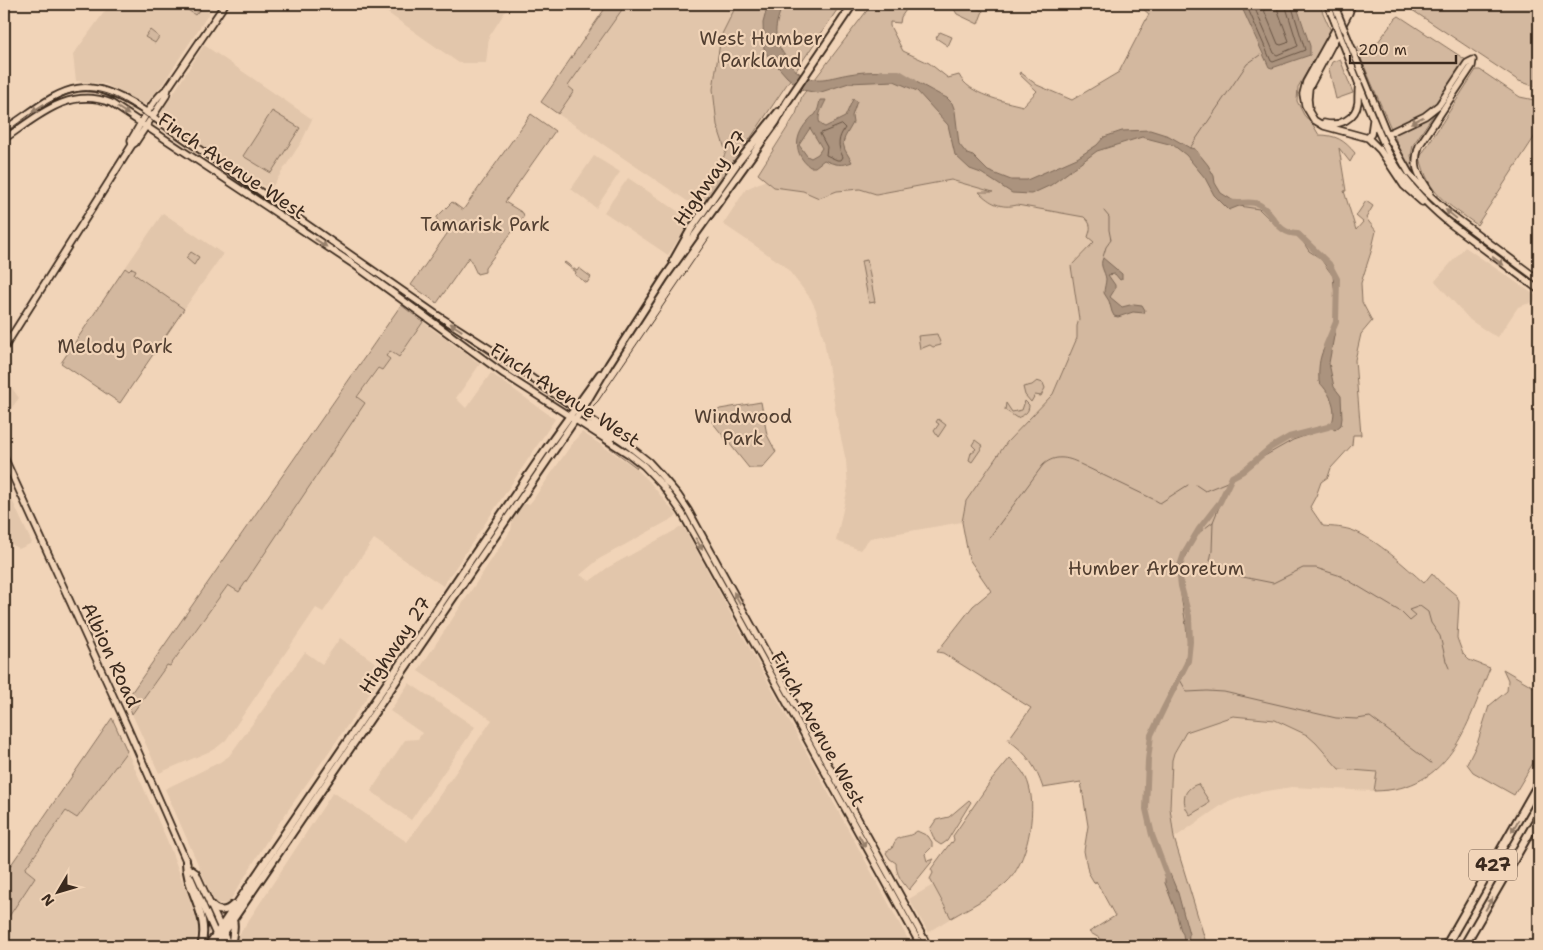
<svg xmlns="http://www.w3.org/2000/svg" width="1543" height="950" viewBox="0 0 1543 950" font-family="'Shantell Sans',sans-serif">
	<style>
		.built { fill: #e2c6ab }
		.green { fill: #d3b89f; stroke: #87715e }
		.water { fill: #ab937e; stroke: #7e6958; fill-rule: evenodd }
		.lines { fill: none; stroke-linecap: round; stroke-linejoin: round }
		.shore { stroke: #685444; stroke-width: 1 }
		.stream { stroke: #7e6958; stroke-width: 1 }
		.river { stroke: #ab937e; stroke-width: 6 }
		.secondary-casing { stroke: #3b2a1e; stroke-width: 9 }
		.primary-casing { stroke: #3b2a1e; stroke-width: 10 }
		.motorway-casing { stroke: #3b2a1e; stroke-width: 11 }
		.secondary { stroke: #f1d4b8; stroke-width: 5.5 }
		.primary { stroke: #f1d4b8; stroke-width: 6 }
		.motorway { stroke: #f1d4b8; stroke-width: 7 }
		.tram { stroke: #3b2a1e; stroke-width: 1 }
		.secondary-bridge-casing { stroke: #3b2a1e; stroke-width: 9; stroke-linecap: butt }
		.secondary-bridge { stroke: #f1d4b8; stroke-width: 5.5 }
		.oneway { fill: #967f6b }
		.labels { text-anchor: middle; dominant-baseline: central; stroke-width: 4.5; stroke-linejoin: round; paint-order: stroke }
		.shield { fill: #f1d4b8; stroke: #725d4c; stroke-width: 1 }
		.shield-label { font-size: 18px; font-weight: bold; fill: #3b2a1e }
		.park-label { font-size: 19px; fill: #523f31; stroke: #f1d4b8 }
		.street-label { font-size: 19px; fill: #3b2a1e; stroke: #f1d4b8 }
	</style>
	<rect width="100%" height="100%" fill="#f1d4b8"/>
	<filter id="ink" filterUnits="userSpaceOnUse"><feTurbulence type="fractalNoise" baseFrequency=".02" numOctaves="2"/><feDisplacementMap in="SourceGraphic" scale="10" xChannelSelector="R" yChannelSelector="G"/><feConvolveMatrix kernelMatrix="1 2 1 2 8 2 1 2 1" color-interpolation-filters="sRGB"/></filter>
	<g filter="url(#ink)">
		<path class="built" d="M110,4H215L162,85L146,104H143L105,84L76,81L73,55Z
			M375,4H510L489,37L486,63H459Z
			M626,4H737L721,36L717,125L727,152L717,170L693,205L558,114L574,91L568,86Z
			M204,45L312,119L302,141L272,187L269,189L241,173L162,116V111Z
			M594,156L620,172L596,208L571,189Z
			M628,178L685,216L688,223V225L668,255L604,212Z
			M766,180L774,187L803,191L819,198L837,191L860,189L876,194L951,180L1089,215L1104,231L1071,266L1079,319L1077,326V338L1053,394L1007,442L966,501L962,522L870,538L860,550L836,541L848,487L846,461L837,420L824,340L816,310L811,299L785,266L723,224L746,189Z
			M163,213L223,254L184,309L125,268Z
			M1465,247L1539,298V300L1518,307L1498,337L1491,334L1470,320L1435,281Z
			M423,322L480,364L456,398L466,408L491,373L555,419L443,586L374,539L323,612L316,608L226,740L215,749L159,773L132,714L167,665L171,666L228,585L239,592L365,403L357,398L379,368L382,370L389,359L386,356L390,351L399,357Z
			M4,377L19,398L4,418Z
			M582,432L637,469L649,481L677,516L599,559L580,575L590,581L607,568L683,526L909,941L899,946H238L235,941L333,792L407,842L492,720L418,671L511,530L513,518L523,504H529L532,501L574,441Z
			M12,500L32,543L19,549L4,539V506Z
			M340,638L386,670L268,839L228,904L215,903L165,789L220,762L229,756L305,652L322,664Z
			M409,683L475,727L411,820L371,791L405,740L418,739L422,733L390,711Z
			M1233,716L1275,720L1307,735L1316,743L1339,768L1378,772L1374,791L1292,787L1254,793L1225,803L1174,838L1170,816L1172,758L1185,732Z
			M127,751L167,840L189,898L199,928L196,939L192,946H4V924L35,877L25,869L66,811L77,818Z
			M933,885L951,918L928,932L909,899Z"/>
		<path class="green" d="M188,4H199L203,6L195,15L188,10Z
			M608,4H626L568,86L574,91L558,114L541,102Z
			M737,4H841L735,161L703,205L700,204L698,206L693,205L717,170L726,152L717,125L713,89L721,36Z
			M872,4H910L901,17L900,23L890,22V26L903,51L929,63L948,78L959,75C969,95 1003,101 1023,106L1037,91L1019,74L1020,72L1037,85L1072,100L1119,72L1149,14L1137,4H1319L1331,31L1298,87L1297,101L1304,115L1313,125L1319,135C1336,135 1344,140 1355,153L1350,162L1339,148L1346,191H1344L1356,230L1363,222L1356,216L1366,201L1373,206L1366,218L1376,231L1371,252L1361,283L1362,302L1372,321L1361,334L1355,360L1361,435H1353L1352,445L1331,468L1328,477L1321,482L1316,496L1310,507L1323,526C1333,527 1344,527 1354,531C1377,540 1405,566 1424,583L1432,573L1439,581L1457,596L1459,602L1457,638L1463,654L1469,660L1490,668C1466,727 1451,790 1374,791L1377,772L1339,769L1316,743L1307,735L1275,720L1233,716L1186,732L1174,753L1172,760L1170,808L1174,838L1207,946H1113L1089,932L1115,916L1096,881L1095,884L1088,872L1084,851L1088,826L1081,782L1043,788C1036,767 1027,753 1008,740L1031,708L943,653L937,652L973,606L991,591L969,559L962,522L966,501L1007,442L1053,394L1077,338V326L1079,319L1071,266L1094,242L1088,237C1091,228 1092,224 1084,217L1017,205C1001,209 990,203 979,192H993L951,180L876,194L860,189L837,191L819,198L803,191L774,187L758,174L796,114L802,96Z
			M951,4H966L983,11L978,24L957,14Z
			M1403,4H1539V88L1519,81Z
			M1399,16L1466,60L1468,64L1413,145L1411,156L1418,177L1405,161L1356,47L1370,50L1375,46L1396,18Z
			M150,30L159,37L155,43L145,37Z
			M940,32L952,37L948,46L936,38Z
			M1340,59L1353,93L1336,99L1329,69L1332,62Z
			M1476,70H1480L1520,97L1539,101V130L1477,225C1447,203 1429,196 1420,157Z
			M272,111L300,128L271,173L243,156Z
			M531,114L555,131L505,202L523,213L524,216L485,268V272L477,274L469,257L437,303L411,285L449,231L437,222V217L452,202L463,210Z
			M191,252L199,257L194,265L186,258Z
			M867,260L875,302L869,303L861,261Z
			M565,262L577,271L579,268L591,277L587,283L575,275L576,272L564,263Z
			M125,268L129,271L132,268L136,270L134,274L184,309L120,403L61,363Z
			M401,305L423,322L399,357L390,351L386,356L390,359L382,370L378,368L357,397L365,403L239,592L228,585L170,666L167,665L132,714L127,699Z
			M937,334L941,345L933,347L930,345L920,349L918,336Z
			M1037,381L1043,383L1045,388L1041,396L1035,395L1031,402L1025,395L1023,387L1032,385Z
			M1025,401L1029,405C1029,413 1024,415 1017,418L1005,410L1006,403L1012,412L1022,410Z
			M761,402L767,435L776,452L762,468H749L708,417L720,409Z
			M938,419L946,425L938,437L934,431L939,424L936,422Z
			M603,440L637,463V468L602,442Z
			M975,440L983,446L972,462L969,460L971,453L976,449L972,445Z
			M1503,669L1539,690V753L1514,795L1473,772L1467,764L1477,744L1489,706L1507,691L1508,680Z
			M112,718L127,751L77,818L66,811L25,869L35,877L4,924V875Z
			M1010,758C1018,766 1026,774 1029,786C1037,812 1027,865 1006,883C990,897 970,907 951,918L930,879L933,873L931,869L951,842L952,843L954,840L953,836L991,781Z
			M1198,784L1209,801L1207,805L1190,815C1181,803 1182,789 1198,784Z
			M969,800L971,802L947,841L941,845L935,841L930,829L936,820L949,817Z
			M917,831L928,836L932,842V847L925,854L927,861L934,859L909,890C902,882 896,874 896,863L890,859L886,853L888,850L892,849C897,831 905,841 917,831Z"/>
		<path class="water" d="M768,4H783C775,25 771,38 786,57C789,62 793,69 798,72C814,85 831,77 849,74C860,72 872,71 884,72C907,73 926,89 947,98L952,103L955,111L959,144L967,154L973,156L988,171L1011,180H1027L1077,158L1097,145L1104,137L1122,131L1150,130L1169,136L1190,148L1195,149L1208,165L1214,176L1215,183L1221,193L1237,203L1239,206L1229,210L1214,195L1205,178L1186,155L1173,145L1142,137L1097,151L1051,185L1038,191L1031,194L1012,193L981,173L970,169L955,155L948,125L917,91L894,81L849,83L818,93L803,90L787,77L764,51L763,23Z
			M1250,4H1296L1310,46V55L1272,68L1269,67L1243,10V7Z
			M853,99L857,101L852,116L853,123L845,137L843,143L845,150L852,162C842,166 835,165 824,160L815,167H810C793,154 794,135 809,120C810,118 813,116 815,115C818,111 819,105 820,100H826C822,109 813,122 825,127L845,117ZM810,128L822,148L818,154L811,158L807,156L799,145Z
			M1103,258L1122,274V279L1120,280L1115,274L1108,275L1115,285V289L1110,297L1122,307L1134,304L1142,305L1145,310L1144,313L1133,312L1118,317L1114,316L1112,312L1109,301L1104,293C1104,288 1106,283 1106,279C1105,271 1099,266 1103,258Z
			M1335,331L1329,363L1334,387L1341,396L1342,418L1341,425L1335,430L1330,427C1339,411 1331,394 1319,382C1318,359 1321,350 1335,331Z
			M1170,874L1178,893L1189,934L1188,946H1181L1184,941L1183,934L1181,931L1176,912L1165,883V878Z"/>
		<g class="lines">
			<path class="shore" d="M1250,4L1249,11L1271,61L1273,62L1305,50L1291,4
				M1256,4V11L1274,53L1277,55L1298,46L1285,4
				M1264,4V10L1278,44L1281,45L1287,43L1289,41L1278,11L1277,4
				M842,125L845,128C838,138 837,146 843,157L841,160H837L826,155L827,147L820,134Z"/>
			<path class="stream" d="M1190,148L1247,64L1260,55
				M1239,206L1259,209L1281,230L1300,237L1309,251L1320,258L1333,276L1336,306L1335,331
				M1103,257L1106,247L1111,240L1109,230V217L1104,211
				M1080,464L1153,499
				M1232,480L1228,485L1213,522L1212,551L1210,561L1233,575L1273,583L1303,568H1316L1341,576L1401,612L1410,621L1416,616L1409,610L1420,606L1428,612L1431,623L1440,636L1446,661L1449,668
				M1196,485L1205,491L1232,480L1261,458L1293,440L1330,427
				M1155,500L1160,503L1188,485
				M1213,522L1191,539C1191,555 1182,558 1179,571C1178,581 1181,593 1182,602C1187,629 1192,654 1179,678L1187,692L1207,691L1224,692L1336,718L1357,719L1370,717L1431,763
				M989,538L1043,465C1053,456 1064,456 1077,462"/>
			<path class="river" d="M881,73H899L914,82
				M1230,202C1239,205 1250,200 1258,204C1274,211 1275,234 1298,234L1329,264L1337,279L1336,322L1326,346
				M1170,883L1152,835L1146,809L1148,760L1151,735L1164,708L1188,661L1190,642L1189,616L1181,586L1179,569L1184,554L1199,529L1220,502L1232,477L1243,471L1270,448L1289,437L1328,427L1336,422"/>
			<g class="secondary-casing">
				<path id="secondary" d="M1327,4L1334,20
					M1334,4L1338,14
					M1348,4L1346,10L1306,82L1303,94L1305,105L1314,120L1324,126L1368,138L1380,150L1404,186L1422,202
					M1344,29L1387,134L1409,173L1424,190L1448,212L1539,280
					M1340,36C1355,73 1369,113 1387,150C1401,178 1425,203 1449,223L1539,290
					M1309,108L1308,99L1309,88L1349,13L1352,4
					M1324,123C1339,127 1356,119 1358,102C1358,96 1358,89 1359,82
					M4,130C61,92 77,68 143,110L434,313L490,349L625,443L649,462L660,474L678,495L688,510L928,946
					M1387,134L1425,116L1439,105L1467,63L1473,60
					M1368,138L1371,134L1373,120
					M4,139C37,117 69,86 111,103L356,266L504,374L630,455L644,466L663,486L682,513L921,946
					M132,145L131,140C141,124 153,98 168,88
					M1430,192C1418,174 1412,167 1419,146L1472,66L1473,60
					M4,348L132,145L135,143L166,96L168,88L225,4
					M589,425L612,438
					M4,457L126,724L187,863
					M189,868L196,873L229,946
					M190,876L221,946"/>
			</g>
			<g class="primary-casing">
				<path id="primary" d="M673,261L691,229L736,165L778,112
					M186,860C185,890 211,916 201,946
					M210,904C217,912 225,913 233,905
					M208,946L546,449L600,374
					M215,946L583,408L609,364L665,277L776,122L787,102L853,4
					M232,946C231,937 236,928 233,920"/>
			</g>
			<g class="motorway-casing">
				<path id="motorway" d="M1446,946L1539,783
					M1464,946L1539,816"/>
			</g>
			<use href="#secondary" class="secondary"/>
			<use href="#primary" class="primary"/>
			<use href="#motorway" class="motorway"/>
			<path class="tram" d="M4,133C30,116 60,87 94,91C118,94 138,111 157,124C183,142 209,160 235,178C344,254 452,329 562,404
				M591,408L598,401L709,238"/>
			<g class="secondary-bridge-casing">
				<path id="secondary-bridge" d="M1338,14L1344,29
					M1334,20L1340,36"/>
			</g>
			<use href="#secondary-bridge" class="secondary-bridge"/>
		</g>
		<defs><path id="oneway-solid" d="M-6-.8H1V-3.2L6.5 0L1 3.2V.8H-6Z" transform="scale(1.25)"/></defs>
		<g class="oneway">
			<use href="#oneway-solid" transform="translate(38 108) rotate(147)"/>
			<use href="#oneway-solid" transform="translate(123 111) rotate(34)"/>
			<use href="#oneway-solid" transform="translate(1417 120) rotate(153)"/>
			<use href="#oneway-solid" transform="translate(1451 214) rotate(-141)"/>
			<use href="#oneway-solid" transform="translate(321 243) rotate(34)"/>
			<use href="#oneway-solid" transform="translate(1498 261) rotate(36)"/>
			<use href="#oneway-solid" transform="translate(456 327) rotate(-147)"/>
			<use href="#oneway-solid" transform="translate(699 544) rotate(61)"/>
			<use href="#oneway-solid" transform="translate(737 598) rotate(-119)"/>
			<use href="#oneway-solid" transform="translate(1515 826) rotate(119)"/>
			<use href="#oneway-solid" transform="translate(862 841) rotate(61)"/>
			<use href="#oneway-solid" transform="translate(1489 904) rotate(-60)"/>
		</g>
	</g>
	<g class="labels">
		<rect class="shield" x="1469" y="849.5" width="48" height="31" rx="4"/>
		<g class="shield-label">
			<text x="1493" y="865">427</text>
		</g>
		<g class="park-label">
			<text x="761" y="38">West Humber<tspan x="761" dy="22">Parkland</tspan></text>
			<text x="485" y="224">Tamarisk Park</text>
			<text x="115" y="346">Melody Park</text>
			<text x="743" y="416">Windwood<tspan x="743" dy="22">Park</tspan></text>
			<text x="1156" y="568">Humber Arboretum</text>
		</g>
		<g class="street-label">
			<text transform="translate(232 166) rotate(34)">Finch Avenue West</text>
			<text transform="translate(710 178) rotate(-55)">Highway 27</text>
			<text transform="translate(565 395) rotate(33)">Finch Avenue West</text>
			<text transform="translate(395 645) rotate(-56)">Highway 27</text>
			<text transform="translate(111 655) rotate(65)">Albion Road</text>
			<text transform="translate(818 729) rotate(61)">Finch Avenue West</text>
		</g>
	</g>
	<rect width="1543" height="950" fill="none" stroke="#f1d4b8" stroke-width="20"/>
	<rect x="10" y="10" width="1523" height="930" fill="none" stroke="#3b2a1e" stroke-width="2" filter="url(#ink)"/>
	<g transform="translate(58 892) rotate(232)" stroke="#f1d4b8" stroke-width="4" paint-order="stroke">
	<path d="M0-4L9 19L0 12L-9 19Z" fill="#3b2a1e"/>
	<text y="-8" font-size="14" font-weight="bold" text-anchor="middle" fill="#3b2a1e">N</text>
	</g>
	<path d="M1350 55v8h106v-8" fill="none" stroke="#3b2a1e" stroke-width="2.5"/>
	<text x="1358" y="55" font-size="15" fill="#3b2a1e" stroke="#f1d4b8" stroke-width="4" paint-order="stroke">200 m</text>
</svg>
